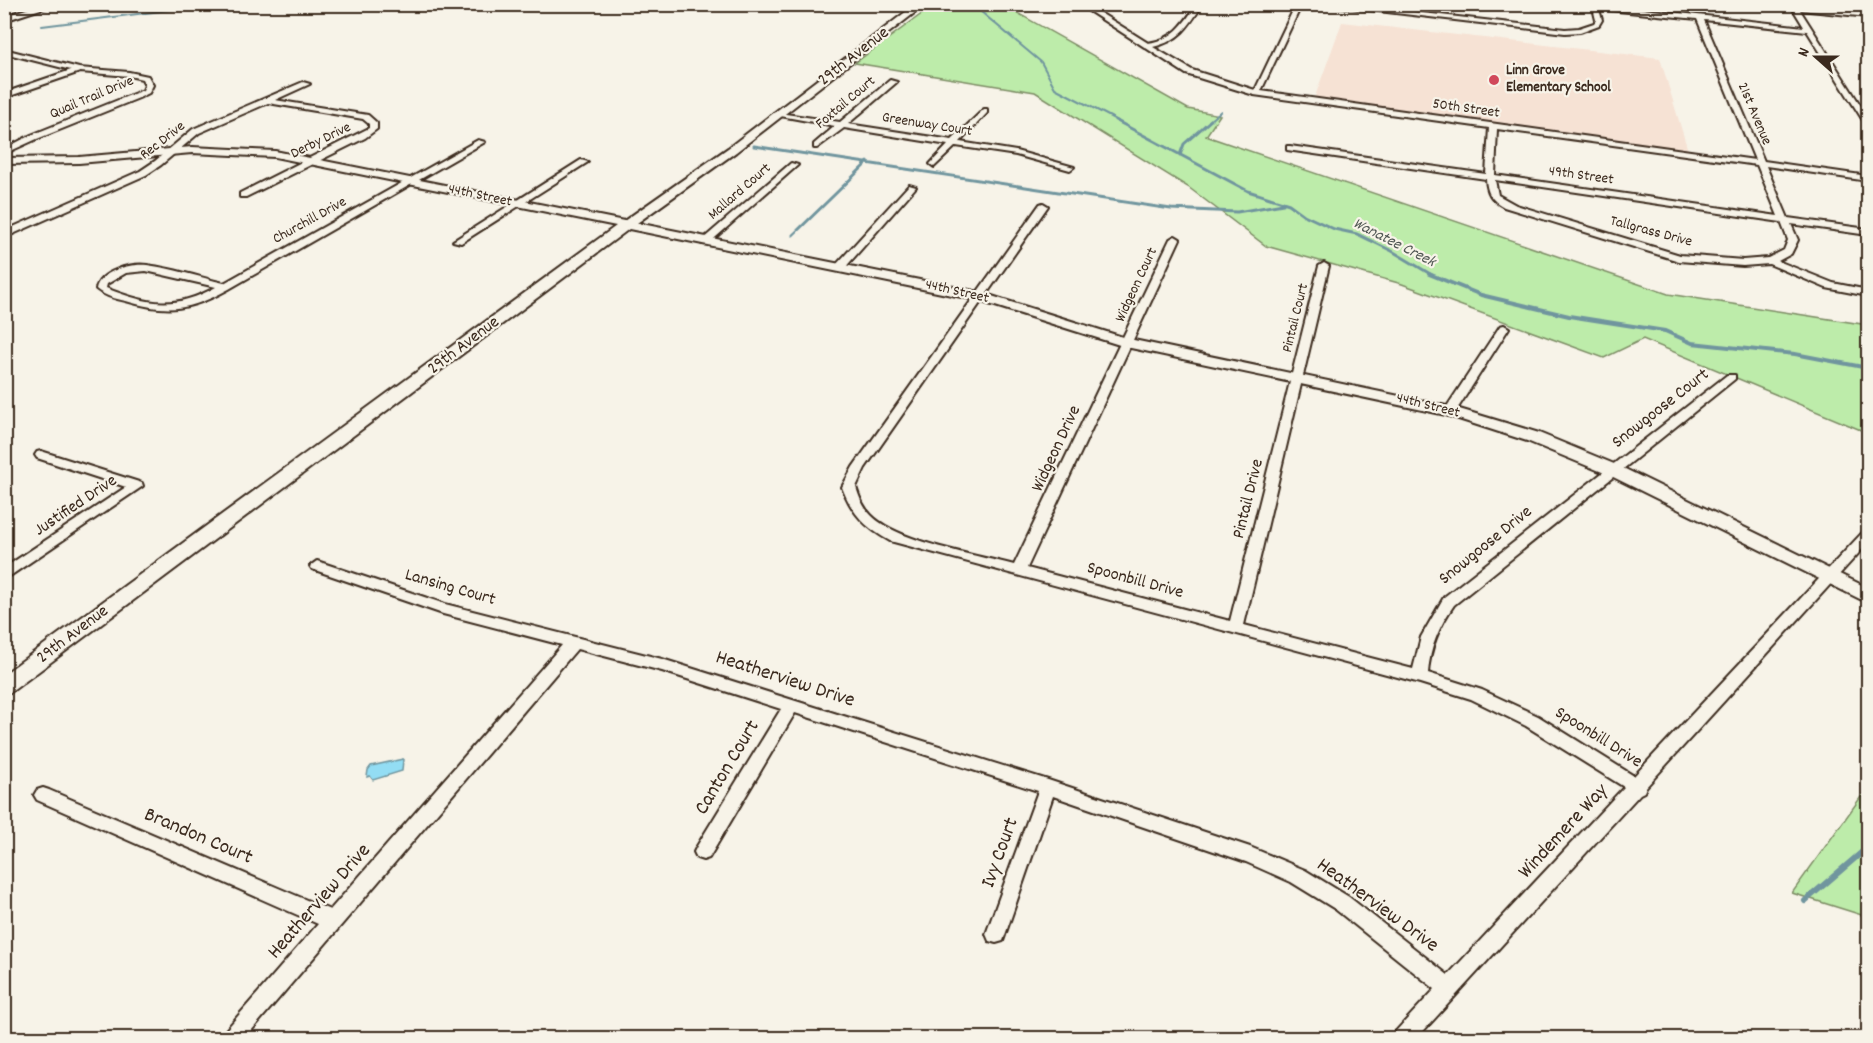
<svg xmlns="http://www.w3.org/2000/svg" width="1873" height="1043" viewBox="0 0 1873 1043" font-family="Dekko,sans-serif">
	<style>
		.built { fill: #f6e2d4 }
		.green { fill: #bdecaa; stroke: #7c8b64; stroke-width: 1.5 }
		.water { fill: #93ddf4; stroke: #70959e; stroke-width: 1.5 }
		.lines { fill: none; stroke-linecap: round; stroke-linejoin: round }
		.stream-far3 { stroke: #70959e; stroke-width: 2 }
		.stream-far2 { stroke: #70959e; stroke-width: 3 }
		.stream-far1 { stroke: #70959e; stroke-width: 4 }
		.stream { stroke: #70959e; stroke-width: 6 }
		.street-casing { stroke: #3b2a1e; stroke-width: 4 }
		.secondary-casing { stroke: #3b2a1e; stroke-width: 4 }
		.street { fill: #f7f3e8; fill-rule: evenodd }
		.secondary { fill: #f7f3e8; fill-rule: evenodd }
		.poi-dot { fill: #d1495b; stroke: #f7f3e8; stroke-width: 2 }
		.labels { text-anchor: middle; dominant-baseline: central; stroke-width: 4.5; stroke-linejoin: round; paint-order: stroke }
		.far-poi-label { font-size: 15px; font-weight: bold; fill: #3b2a1e; stroke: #f7f3e8; text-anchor: start }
		.far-street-label { font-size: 15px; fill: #3b2a1e; stroke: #f7f3e8 }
		.far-water-label { font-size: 16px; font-style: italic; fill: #515754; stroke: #f7f3e8 }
		.street-label { font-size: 18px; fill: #3b2a1e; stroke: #f7f3e8 }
		.near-street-label { font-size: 21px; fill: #3b2a1e; stroke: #f7f3e8 }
	</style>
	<rect width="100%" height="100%" fill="#f7f3e8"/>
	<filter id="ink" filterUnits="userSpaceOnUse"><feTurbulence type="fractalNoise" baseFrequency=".0167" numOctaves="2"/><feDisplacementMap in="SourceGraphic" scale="12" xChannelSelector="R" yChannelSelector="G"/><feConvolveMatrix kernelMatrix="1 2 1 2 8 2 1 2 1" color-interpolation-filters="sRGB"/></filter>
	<g filter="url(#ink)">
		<path class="built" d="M1342,22L1660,58L1689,154L1313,102Z"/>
		<path class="green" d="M934,5L1005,6L1188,109L1220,115L1206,136L1668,294L1868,325V433L1643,339L1604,358L1402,284L1266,246L1188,187L1035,92L855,63Z
			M1868,787V917L1792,893Z"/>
		<path class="water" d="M403,759L402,771L373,780L370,776L367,777L368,770L371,766Z"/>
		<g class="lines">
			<path class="stream-far3" d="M968,4L974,6L1041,62L1055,88L1118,121
				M42,26L217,4
				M1209,121L1221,111"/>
			<path class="stream-far2" d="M1115,120L1248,191L1289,204L1304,215L1334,229L1357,234L1392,251L1432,275
				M754,146L1171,209L1237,212L1283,204
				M1180,155L1184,144L1211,120
				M793,235L868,162"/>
			<path class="stream-far1" d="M1429,274L1481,295L1569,316L1665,331L1692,343L1795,354L1868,368"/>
			<path class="stream" d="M1805,901L1868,847"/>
			<g class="street-casing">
				<path id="street" d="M1078,4H1086L1148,43C1174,39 1183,25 1197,4H1203C1189,26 1180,41 1153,47L1192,70L1255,90L1296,4H1302L1261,91L1755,160L1697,19L1599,9L1602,20L1599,25L1580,32L1565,33L1319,4H1343L1565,29L1579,28L1594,23L1596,20L1593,8L1567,4H1598L1804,27L1790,4L1868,13V17L1800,10L1868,117V124L1864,122L1807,31L1704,20L1764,161L1868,176V181L1766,166L1788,218L1868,229V235L1791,224L1798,240L1791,254L1778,261L1833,283L1868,290V296L1826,288L1769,264L1743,266L1679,261L1504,207C1491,200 1487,193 1486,179L1287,150V146H1290L1486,174L1489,128L1254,95L1186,74ZM1497,129L1757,165L1778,216L1495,175ZM1495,180L1781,222L1788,240L1784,250L1768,258L1743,260L1680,255L1516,205L1498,195Z
					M4,49L79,68L129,72L148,76L153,85L149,93L139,98L37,139L4,154V149L31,135L133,94L143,90L145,85L142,79L129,76L80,72L4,98V93L71,70L4,53Z
					M890,80L897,82L848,124L952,140L984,109H987V113L960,142L1016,151L1074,167L1070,170L1016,155L956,146L934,167L930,164L948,145L844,128L817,148H814V144L835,126L775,115L779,113L840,122Z
					M303,82L310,84L275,100L368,115L377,123V129L365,138L246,197H240V193L369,128V124L363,119L268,103L199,133L161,165L146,175L4,238V231L140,171L155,161L193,129Z
					M478,140L485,142L229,289C191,310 169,314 126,301C116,299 104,296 96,289C99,271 131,263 147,265C172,268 199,277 224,283ZM146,271L216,287C175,310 149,305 106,288L107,284L126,273Z
					M581,160L588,162L461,243L453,241Z
					M791,163L798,165L708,244H702V240Z
					M909,185L916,187L843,270H835V266Z
					M1043,203L1048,206L865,468L856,487C859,497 863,507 871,515C897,542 977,555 1014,565L1170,239L1175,236L1180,239L1027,568L1230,621L1319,266L1324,263L1329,266L1244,625L1413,669L1421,637L1444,597L1727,375H1735V379L1454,605C1439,626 1430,647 1428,673L1482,690L1538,716L1634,776L1863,532L1868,530V543L1646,787L1644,792L1640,794L1417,1038H1393L1396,1031L1435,989L1335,909L1291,882L1246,862L1053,796L1003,941L996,943L989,941L986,934L1038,791L795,713L709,858L703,860L697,858L694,852L697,846L781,709L662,671L577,649L245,1038H222L225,1031L318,924L37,800L34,795L37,790L43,788L49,790L330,910L562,645L443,614L312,569L310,566L317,561L445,604L662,659L1048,780L1250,847L1305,870L1349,897L1448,975L1624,787L1526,726L1471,699L1420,683L890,541C866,528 852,514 842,487L853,467L1040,204Z
					M1504,325L1509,328L1456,411L1454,414H1446L1444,411L1500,326Z
					M41,451L142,483L143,486L4,580V568L126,487L37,458L35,455L37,452Z"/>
			</g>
			<g class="secondary-casing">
				<path id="secondary" d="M42,4H56L4,21V16Z
					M916,4H926L736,152L637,223L979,292L1129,339L1456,408L1539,433L1619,466L1868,588V603L1607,474L1527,441L1446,415L1126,347L976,300L629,229L11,692L4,694V674L616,226L275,157L192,153L79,163L4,164V158L79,157L192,147L275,151L624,221L728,148Z"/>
			</g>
			<use href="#street" class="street"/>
			<use href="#secondary" class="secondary"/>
		</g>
	</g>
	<circle class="poi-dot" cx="1494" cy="80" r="6"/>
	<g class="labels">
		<g class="far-poi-label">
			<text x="1506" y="71">Linn Grove<tspan x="1506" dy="17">Elementary School</tspan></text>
		</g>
		<g class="far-street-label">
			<text transform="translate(92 98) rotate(-23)">Quail Trail Drive</text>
			<text transform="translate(846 103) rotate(-40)">Foxtail Court</text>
			<text transform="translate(1466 109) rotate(8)">50th Street</text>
			<text transform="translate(1754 114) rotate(67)">21st Avenue</text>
			<text transform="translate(927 125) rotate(9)">Greenway Court</text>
			<text transform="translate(163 141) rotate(-38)">Rec Drive</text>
			<text transform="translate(321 141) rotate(-26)">Derby Drive</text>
			<text transform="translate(1581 176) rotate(8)">49th Street</text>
			<text transform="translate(740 192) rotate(-41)">Mallard Court</text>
			<text transform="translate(480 196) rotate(12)">44th Street</text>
			<text transform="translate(310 221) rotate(-29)">Churchill Drive</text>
			<text transform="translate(1651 232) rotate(15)">Tallgrass Drive</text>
			<text transform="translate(1137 285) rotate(-65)">Widgeon Court</text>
			<text transform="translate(957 292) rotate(13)">44th Street</text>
			<text transform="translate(1296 318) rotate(-76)">Pintail Court</text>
			<text transform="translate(1428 406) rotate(14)">44th Street</text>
		</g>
		<g class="far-water-label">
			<text transform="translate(1394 243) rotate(27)">Wanatee Creek</text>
		</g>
		<g class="street-label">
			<text transform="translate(854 57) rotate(-38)">29th Avenue</text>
			<text transform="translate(464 346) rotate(-37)">29th Avenue</text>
			<text transform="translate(1661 409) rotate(-38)">Snowgoose Court</text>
			<text transform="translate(1057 449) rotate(-65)">Widgeon Drive</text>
			<text transform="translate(1249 499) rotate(-76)">Pintail Drive</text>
			<text transform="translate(76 506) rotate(-34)">Justified Drive</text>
			<text transform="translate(1486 546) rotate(-39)">Snowgoose Drive</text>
			<text transform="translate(1135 581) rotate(15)">Spoonbill Drive</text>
			<text transform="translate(450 588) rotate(16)">Lansing Court</text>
			<text transform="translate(73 635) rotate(-37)">29th Avenue</text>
			<text transform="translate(1598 738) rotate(32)">Spoonbill Drive</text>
		</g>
		<g class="near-street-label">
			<text transform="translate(785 680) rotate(18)">Heatherview Drive</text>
			<text transform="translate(728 768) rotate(-59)">Canton Court</text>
			<text transform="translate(1564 832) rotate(-47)">Windemere Way</text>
			<text transform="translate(198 837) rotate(23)">Brandon Court</text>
			<text transform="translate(1001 853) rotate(-70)">Ivy Court</text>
			<text transform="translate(320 902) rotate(-49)">Heatherview Drive</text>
			<text transform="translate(1377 906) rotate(36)">Heatherview Drive</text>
		</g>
	</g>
	<rect width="1873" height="1043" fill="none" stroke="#f7f3e8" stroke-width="24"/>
	<rect x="12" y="12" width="1849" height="1019" fill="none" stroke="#3b2a1e" stroke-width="2" filter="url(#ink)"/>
	<g transform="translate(1816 57) rotate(291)" stroke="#f7f3e8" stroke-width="4.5" paint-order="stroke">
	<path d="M0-4.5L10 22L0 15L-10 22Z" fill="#3b2a1e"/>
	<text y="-9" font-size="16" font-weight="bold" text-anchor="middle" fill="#3b2a1e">N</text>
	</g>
</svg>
